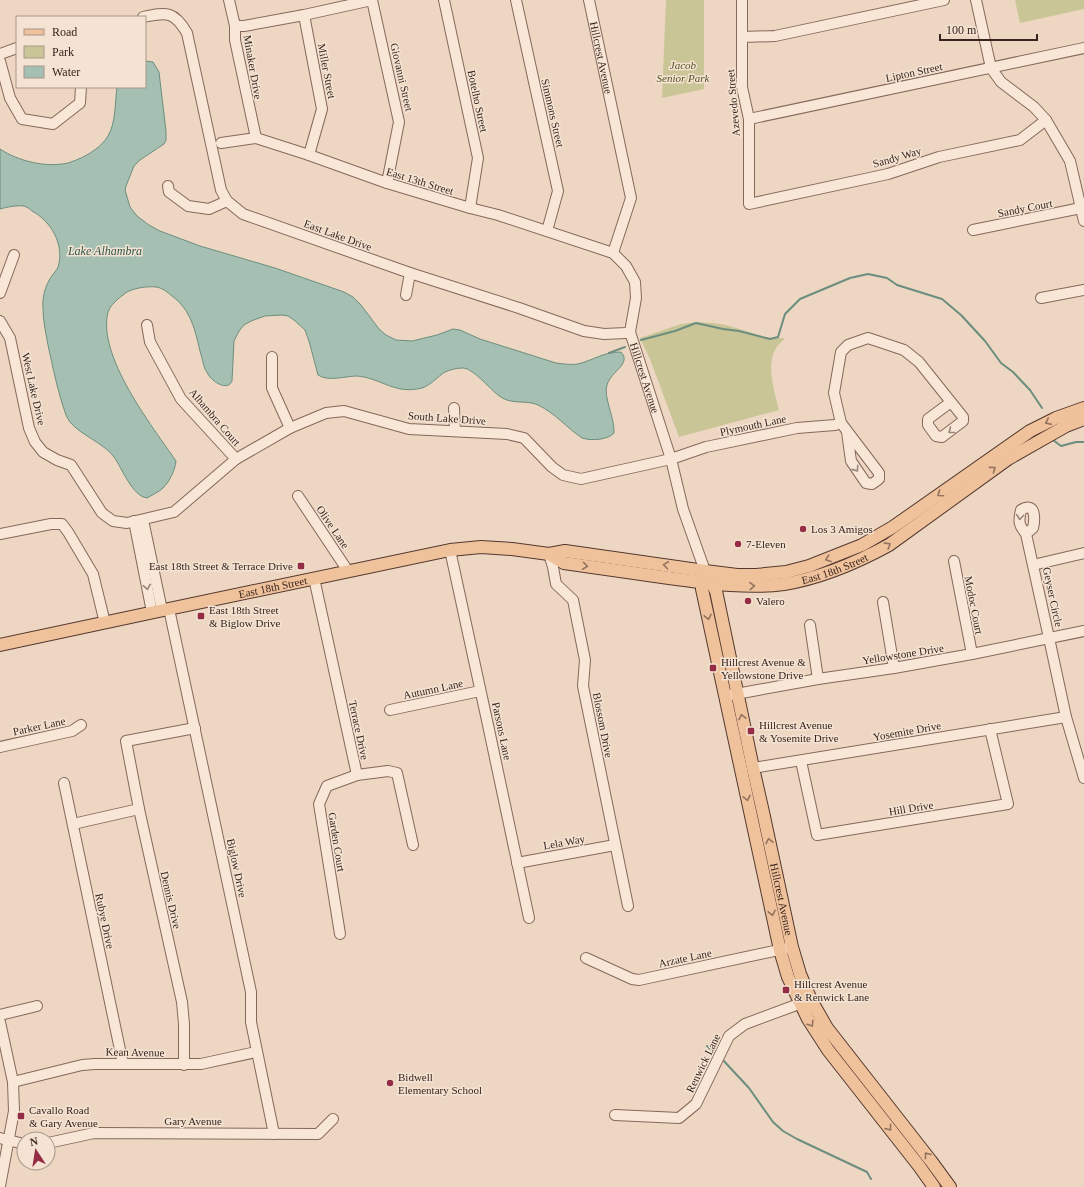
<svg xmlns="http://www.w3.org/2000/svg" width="1084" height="1187" viewBox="0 0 1084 1187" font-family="'Times New Roman',serif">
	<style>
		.green { fill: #cac597 }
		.water { fill: #a5c0b2; stroke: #6c8e7e }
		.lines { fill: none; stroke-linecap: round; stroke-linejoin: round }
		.stream { stroke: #6c8e7e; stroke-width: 2 }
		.minor-casing { stroke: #86685a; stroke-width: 12 }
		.major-casing { stroke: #54382f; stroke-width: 14 }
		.minor { stroke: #f8e6d6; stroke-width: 10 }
		.major { stroke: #efc29c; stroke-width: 12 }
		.oneway { stroke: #93735d }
		.oneway2 { stroke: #98857a }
		.poi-dot { fill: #942c45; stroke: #f4e3d2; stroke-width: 1.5 }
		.labels { text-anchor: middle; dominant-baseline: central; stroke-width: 3; stroke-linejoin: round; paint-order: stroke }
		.street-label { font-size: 11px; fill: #37241e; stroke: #f4e3d2 }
		.park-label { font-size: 11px; font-style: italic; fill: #525325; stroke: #f4e3d2 }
		.poi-label { font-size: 11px; fill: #37241e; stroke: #f4e3d2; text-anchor: start }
		.water-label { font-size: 12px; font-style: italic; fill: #2e564a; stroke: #f4e3d2 }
	</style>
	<rect width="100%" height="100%" fill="#edd7c3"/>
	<path class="green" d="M666,0H704V89L662,98Z
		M1015,0H1084V9L1020,23Z
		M698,322L713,323L726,325L769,338H785C782,342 777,345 775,350C766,366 775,394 779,410L679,437L650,359L640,338L681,324Z"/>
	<path class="water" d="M145,61L153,62L159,72L166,131V140L164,144L140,160L134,166L126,186L125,190L130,207L137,216L149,225L160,231L200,246L275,268L344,292L353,297L361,305L379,329L386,335L396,340L412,341L437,335L453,329L460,330L480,339L556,363C564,364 571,365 578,364C594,360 603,352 621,352C632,364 611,371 607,385C603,397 615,418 614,433C608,440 591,441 582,438C567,428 555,413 538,405C525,399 511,406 498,395C490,389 472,367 462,368C457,368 449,370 445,372C437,377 431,385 422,388C395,395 381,378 357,376C345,376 329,382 318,375L309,341L305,330L294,320L288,316L282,315L265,316L251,321L244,325L239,331L234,341L232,381C228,390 217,384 212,379C209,377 207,372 205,369C203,364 202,357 200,351C195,330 191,310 172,296C167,292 163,288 156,287C148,286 134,288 127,292C124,294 122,296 119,298C115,302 110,306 108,312C97,356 152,426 176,461C175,470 170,481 163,488C159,492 152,495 147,498C132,496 122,468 114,457C101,440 73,433 66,415C58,393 53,368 48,345C46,333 43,321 43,309C42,297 45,287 51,277C53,274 57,270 58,267C65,245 51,221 32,211C30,209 27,207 24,206C17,205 7,207 0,209V149C18,161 46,168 68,163C78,160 88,155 96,149C101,145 105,141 108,136C116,123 115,101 117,87H145Z"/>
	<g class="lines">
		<path class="stream" d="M641,340L675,331L696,323L723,329L739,331L770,339L778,337L785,314L800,299L850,278L868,274L887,278L897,285L942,299L961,315L985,341L1001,363L1013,372L1030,390L1042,408
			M609,353L625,347
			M1053,440L1061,446L1076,442H1084
			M707,1046L717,1055
			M722,1059L749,1088L773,1122L783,1131L797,1139L867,1172L871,1179"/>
		<g class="minor-casing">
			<g id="minor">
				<path d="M229,0L235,26V40L256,138"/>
				<path d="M372,0L399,122L387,183"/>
				<path d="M444,0L478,158L470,208"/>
				<path d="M516,0L558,191L547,231"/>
				<path id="s1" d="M589,0L631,198L613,253"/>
				<path d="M742,0V87L749,119V204L888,174L939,157L1020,140L1046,120"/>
				<path d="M976,0L991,68L1001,82L1034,107L1046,120L1070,161L1084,221"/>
				<path d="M304,15L322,109L309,155"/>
				<path d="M143,17C167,12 174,11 187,33L221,190L227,201L243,214L410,273L519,308L584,331L604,334L626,333L630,332"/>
				<path d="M235,26H244L304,15L372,0"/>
				<path d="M742,37L775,36L944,0"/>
				<path d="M0,54L17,48"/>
				<path d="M0,61L10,98L22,119L53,124L80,103L81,87"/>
				<path d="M749,119L1084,48"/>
				<path id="s2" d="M221,143L256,138L309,155L387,183L470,208L498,215L613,253L626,266L635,282L636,298L630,332L671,459L683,509L705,571"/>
				<path d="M168,186L169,192L188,206L209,209L227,201"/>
				<path d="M973,230L1081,208"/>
				<path d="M0,293L14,255"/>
				<path d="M406,295L410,273"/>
				<path d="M1041,298L1084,290"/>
				<path d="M0,321L10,338L29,428L35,442L43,452L57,460L71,465L102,513L113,521L127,523L140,520L174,512L236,459L290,428L326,413L344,411L409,429L507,434L524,438L552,467L563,475L581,479L671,459L706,447L797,428L835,425L841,423"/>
				<path d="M147,325L150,342L181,399L236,459"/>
				<path d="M272,357V388L290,428"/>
				<path d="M454,408L455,431"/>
				<path d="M847,432L851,461L866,483L872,484L879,479V473L841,423L834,393L841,352L848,345L868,338L904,350L919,362L963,417V421L942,437L936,436L928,425V419L951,402"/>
				<path d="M298,496L348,571"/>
				<path d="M143,520L162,610"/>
				<path d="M134,521L152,612"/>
				<path d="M0,534L51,524H62L68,532L93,574L105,623"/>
				<path d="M1026,534L1033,528C1035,519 1036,501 1021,510C1018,522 1019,525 1026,534L1049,638L1066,717L1084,778"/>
				<path d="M450,550L488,725L529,918"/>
				<path d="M549,554L553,567L556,584L573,600L585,660L583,686L628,906"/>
				<path d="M954,561L972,654"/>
				<path d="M1033,565L1084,553"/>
				<path d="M314,578L357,775L388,771L397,773L413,845"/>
				<path d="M883,602L894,668"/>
				<path d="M169,609L251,992V1022L274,1134"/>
				<path d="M810,625L818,679"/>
				<path d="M725,696L818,679L894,668L972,654L1084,631"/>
				<path d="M390,710L480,691"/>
				<path d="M0,747L72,731L81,725"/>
				<path d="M801,761L817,835L1008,804L990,729"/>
				<path d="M753,768L1066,717"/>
				<path d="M64,783L123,1064"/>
				<path d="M73,824L139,809"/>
				<path d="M517,863L615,845"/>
				<path d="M340,934L319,804L327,786L357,775"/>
				<path d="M586,958L632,979L639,980L788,948"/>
				<path d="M0,1015L37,1006"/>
				<path d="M0,1022L13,1082L14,1111L0,1186"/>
				<path d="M184,1065V1024L182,1002L139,809L126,741L195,728"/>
				<path d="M13,1082L82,1065L95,1064H201L256,1052"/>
				<path d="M615,1115L679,1118L696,1104L729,1036L745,1024L807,1001"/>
				<path d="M0,1138L24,1144"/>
				<path d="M48,1143L94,1133L318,1134L333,1119"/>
			</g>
		</g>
		<g class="major-casing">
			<g id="major">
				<path id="s3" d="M549,554L564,563C599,568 634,573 669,578C707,583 745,589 784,584C821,578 856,563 889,545L1008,459L1066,426L1084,419"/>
				<path id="s4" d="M705,571L716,591L753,768L763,812L792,947L800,974L811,1000L827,1028L931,1161L950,1187"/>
				<path d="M705,571L702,589L780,950L788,977L808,1019L828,1050L919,1166L934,1187"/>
				<path id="s5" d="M0,645L159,611L450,550L481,547L512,549L549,554L565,551L705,571L737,575H756L786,572L809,566L862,545L893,527L1030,431L1056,418L1084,408"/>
			</g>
		</g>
		<use href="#minor" class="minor"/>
		<use href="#major" class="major"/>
	</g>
	<defs><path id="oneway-chevron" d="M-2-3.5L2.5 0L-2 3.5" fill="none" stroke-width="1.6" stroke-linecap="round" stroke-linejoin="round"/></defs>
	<g class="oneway">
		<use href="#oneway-chevron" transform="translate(1048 422) rotate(154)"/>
		<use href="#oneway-chevron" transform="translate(993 469) rotate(-36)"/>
		<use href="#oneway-chevron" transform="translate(940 494) rotate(145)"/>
		<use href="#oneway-chevron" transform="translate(888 545) rotate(-32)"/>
		<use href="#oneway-chevron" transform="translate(828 559) rotate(160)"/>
		<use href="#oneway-chevron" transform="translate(666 565) rotate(-172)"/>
		<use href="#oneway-chevron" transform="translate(585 566) rotate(8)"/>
		<use href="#oneway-chevron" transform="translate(752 586) rotate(-2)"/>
		<use href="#oneway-chevron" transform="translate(708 617) rotate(78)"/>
		<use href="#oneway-chevron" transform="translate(742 717) rotate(-102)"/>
		<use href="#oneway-chevron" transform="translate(747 798) rotate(78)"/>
		<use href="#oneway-chevron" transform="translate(769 841) rotate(-102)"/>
		<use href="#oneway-chevron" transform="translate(772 913) rotate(78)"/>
		<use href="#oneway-chevron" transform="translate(811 1024) rotate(57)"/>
		<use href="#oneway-chevron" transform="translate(889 1128) rotate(52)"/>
		<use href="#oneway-chevron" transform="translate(927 1155) rotate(-128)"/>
	</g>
	<g class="oneway2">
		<use href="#oneway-chevron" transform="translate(951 431) rotate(142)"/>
		<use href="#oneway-chevron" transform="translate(856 469) rotate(55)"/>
		<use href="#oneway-chevron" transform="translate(1020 517) rotate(95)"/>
		<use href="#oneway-chevron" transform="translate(147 587) rotate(79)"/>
	</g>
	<g class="poi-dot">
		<circle cx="803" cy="529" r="4"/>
		<circle cx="738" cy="544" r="4"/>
		<rect x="297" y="562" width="8" height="8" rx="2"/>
		<circle cx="748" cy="601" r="4"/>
		<rect x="197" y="612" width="8" height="8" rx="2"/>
		<rect x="709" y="664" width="8" height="8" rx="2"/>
		<rect x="747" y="727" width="8" height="8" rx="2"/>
		<rect x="782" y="986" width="8" height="8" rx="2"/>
		<circle cx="390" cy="1083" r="4"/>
		<rect x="17" y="1112" width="8" height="8" rx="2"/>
	</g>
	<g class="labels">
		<g class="street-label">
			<text stroke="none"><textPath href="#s1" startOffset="59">Hillcrest Avenue</textPath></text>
			<text transform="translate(253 67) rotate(80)">Minaker Drive</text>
			<text transform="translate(327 71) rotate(79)">Miller Street</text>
			<text transform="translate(914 72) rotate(-12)">Lipton Street</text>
			<text transform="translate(402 77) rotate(77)">Giovanni Street</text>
			<text transform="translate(478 101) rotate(78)">Botelho Street</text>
			<text transform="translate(733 103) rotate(-95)">Azevedo Street</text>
			<text transform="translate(553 113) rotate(77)">Simmons Street</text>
			<text transform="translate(897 157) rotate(-16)">Sandy Way</text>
			<text transform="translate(420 181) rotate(17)">East 13th Street</text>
			<text transform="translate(1025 208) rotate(-11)">Sandy Court</text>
			<text transform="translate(338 235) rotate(20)">East Lake Drive</text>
			<text stroke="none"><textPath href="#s2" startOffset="546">Hillcrest Avenue</textPath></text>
			<text transform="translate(34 389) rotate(77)">West Lake Drive</text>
			<text transform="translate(215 417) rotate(49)">Alhambra Court</text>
			<text transform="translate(447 418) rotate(4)">South Lake Drive</text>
			<text transform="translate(753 425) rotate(-12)">Plymouth Lane</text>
			<text transform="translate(333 527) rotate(56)">Olive Lane</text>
			<text stroke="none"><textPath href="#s3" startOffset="292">East 18th Street</textPath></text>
			<text stroke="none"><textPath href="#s5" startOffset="279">East 18th Street</textPath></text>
			<text transform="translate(1053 597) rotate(78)">Geyser Circle</text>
			<text transform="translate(974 605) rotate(79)">Modoc Court</text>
			<text transform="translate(903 654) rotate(-9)">Yellowstone Drive</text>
			<text transform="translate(433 689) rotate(-12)">Autumn Lane</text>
			<text transform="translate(603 725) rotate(79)">Blossom Drive</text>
			<text transform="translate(39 726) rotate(-12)">Parker Lane</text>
			<text transform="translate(359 730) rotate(78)">Terrace Drive</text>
			<text transform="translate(502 731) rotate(78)">Parsons Lane</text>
			<text transform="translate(907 731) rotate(-10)">Yosemite Drive</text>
			<text transform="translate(911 808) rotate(-9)">Hill Drive</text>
			<text transform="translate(337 842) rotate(81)">Garden Court</text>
			<text transform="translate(564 842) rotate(-10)">Lela Way</text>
			<text transform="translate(237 868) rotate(78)">Biglow Drive</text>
			<text stroke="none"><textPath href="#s4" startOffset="338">Hillcrest Avenue</textPath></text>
			<text transform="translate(171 900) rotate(77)">Dennis Drive</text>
			<text transform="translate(105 921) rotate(78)">Rubye Drive</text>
			<text transform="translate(685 958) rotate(-12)">Arzate Lane</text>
			<text transform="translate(135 1052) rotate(1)">Kean Avenue</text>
			<text transform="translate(703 1063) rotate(-64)">Renwick Lane</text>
			<text x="193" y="1121">Gary Avenue</text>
		</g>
		<g class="park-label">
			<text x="683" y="65">Jacob<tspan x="683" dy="13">Senior Park</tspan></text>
		</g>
		<g class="poi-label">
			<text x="811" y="529">Los 3 Amigos</text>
			<text x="746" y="544">7-Eleven</text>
			<text x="293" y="566" text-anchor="end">East 18th Street &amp; Terrace Drive</text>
			<text x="756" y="601">Valero</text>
			<text x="209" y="610">East 18th Street<tspan x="209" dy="13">&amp; Biglow Drive</tspan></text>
			<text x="721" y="662">Hillcrest Avenue &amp;<tspan x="721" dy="13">Yellowstone Drive</tspan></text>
			<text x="759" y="725">Hillcrest Avenue<tspan x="759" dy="13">&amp; Yosemite Drive</tspan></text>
			<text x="794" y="984">Hillcrest Avenue<tspan x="794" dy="13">&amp; Renwick Lane</tspan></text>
			<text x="398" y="1077">Bidwell<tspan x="398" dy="13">Elementary School</tspan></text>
			<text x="29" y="1110">Cavallo Road<tspan x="29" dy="13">&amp; Gary Avenue</tspan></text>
		</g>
		<g class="water-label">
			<text x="105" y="251">Lake Alhambra</text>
		</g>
	</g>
	<rect x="16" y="16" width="130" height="72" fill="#f4e3d2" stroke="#a8978a"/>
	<rect x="24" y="29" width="20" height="6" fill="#efc29c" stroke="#a8978a"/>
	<text x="52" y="36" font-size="12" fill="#37241e">Road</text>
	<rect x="24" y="46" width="20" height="12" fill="#cac597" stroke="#a8978a"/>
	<text x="52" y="56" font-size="12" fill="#37241e">Park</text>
	<rect x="24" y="66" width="20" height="12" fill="#a5c0b2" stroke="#a8978a"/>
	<text x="52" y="76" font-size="12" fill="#37241e">Water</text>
	<g transform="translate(36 1151) rotate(348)"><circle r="19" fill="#f4e3d2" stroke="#a8978a"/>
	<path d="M0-3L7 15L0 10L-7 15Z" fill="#942c45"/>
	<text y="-6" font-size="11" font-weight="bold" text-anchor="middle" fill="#37241e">N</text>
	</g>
	<path d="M940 34v6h97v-6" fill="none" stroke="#37241e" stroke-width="2"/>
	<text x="946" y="34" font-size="12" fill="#37241e" stroke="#f4e3d2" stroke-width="3" paint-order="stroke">100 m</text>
</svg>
